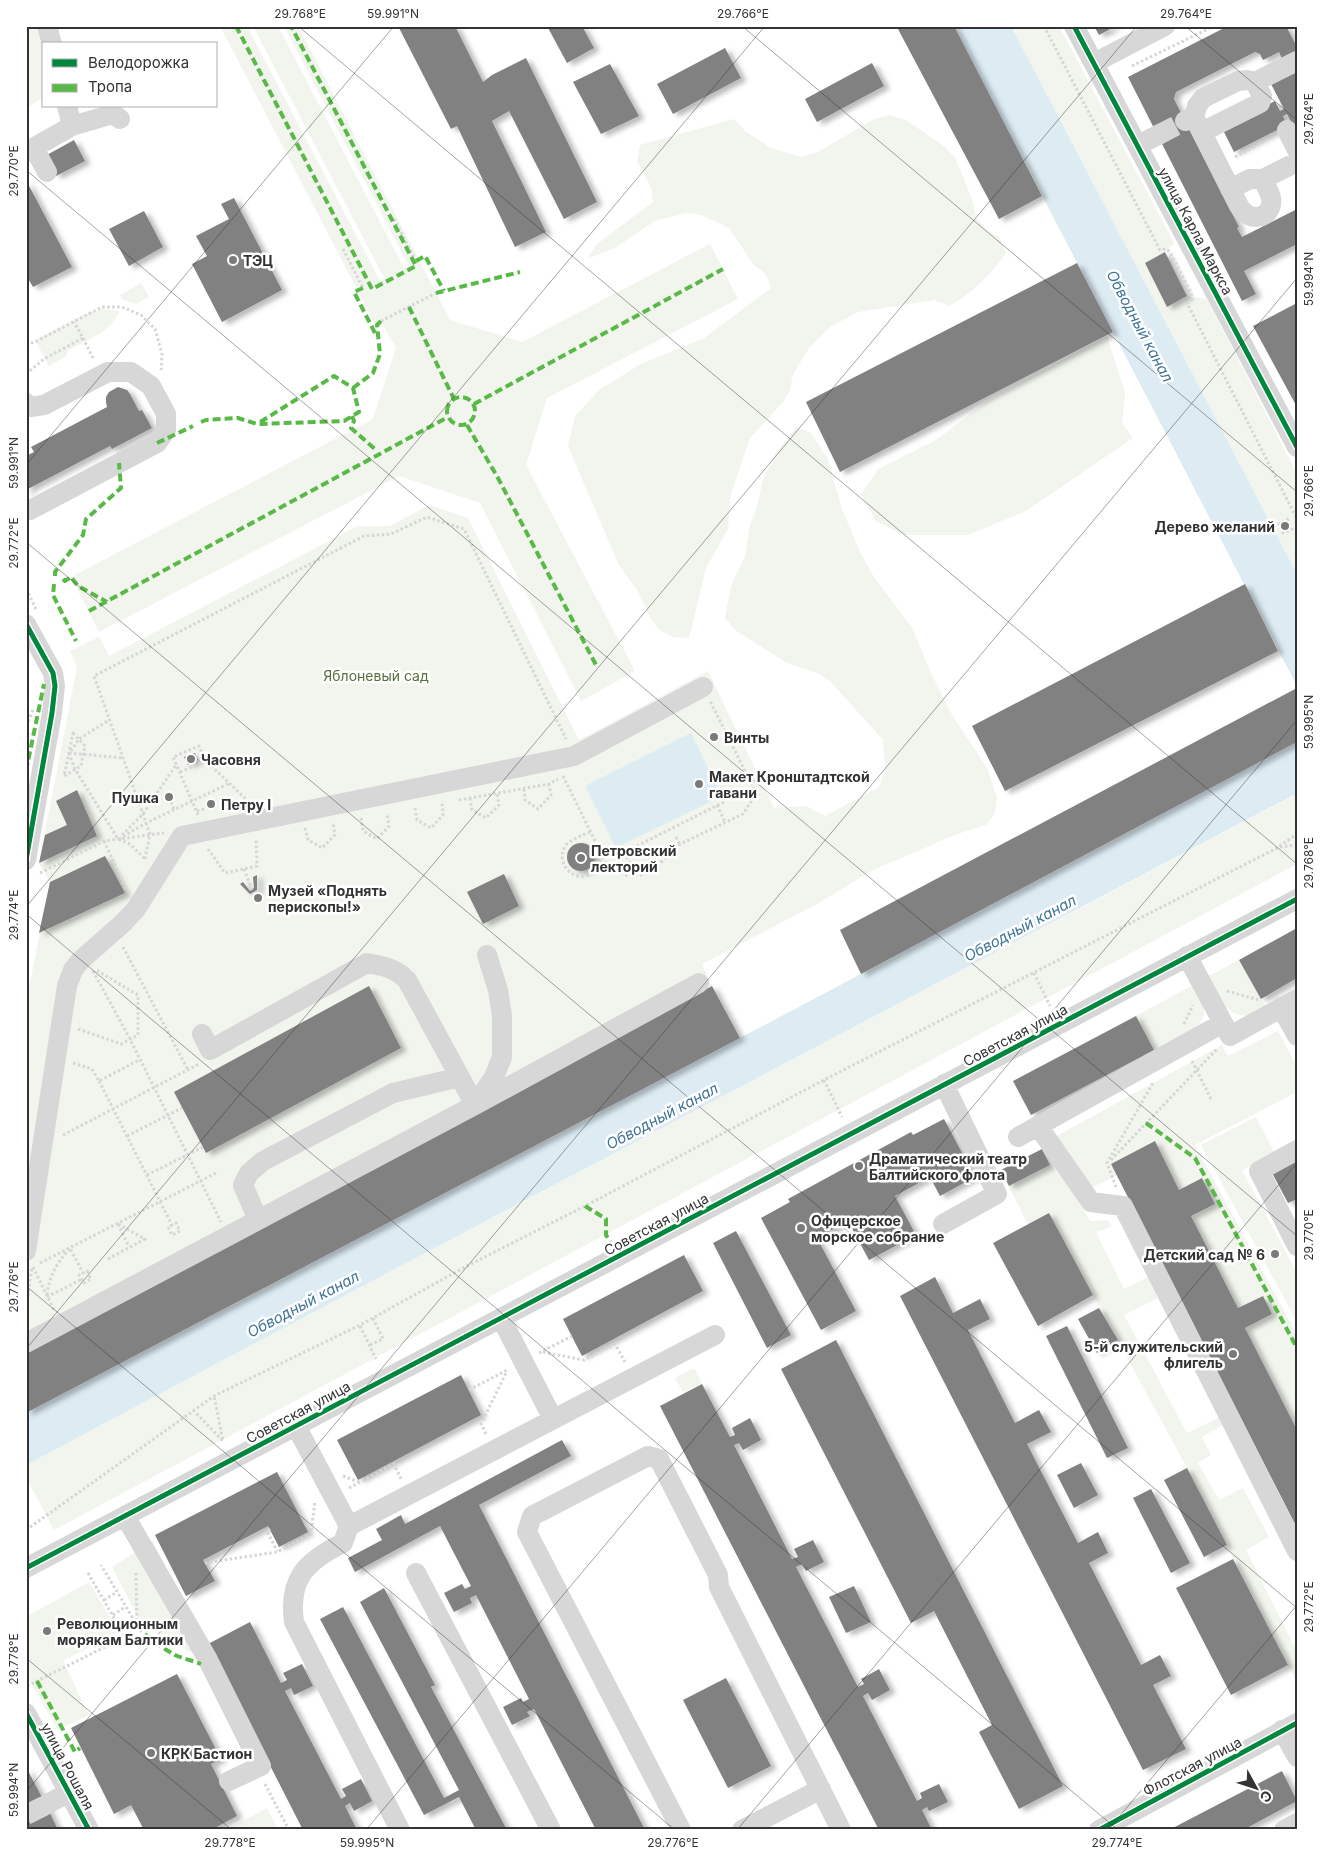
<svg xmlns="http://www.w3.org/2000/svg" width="1323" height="1856" viewBox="0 0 1323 1856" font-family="Inter,sans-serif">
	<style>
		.green { fill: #f1f5ed }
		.water { fill: #ddebf3 }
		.building { fill: #818181; filter: url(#shadow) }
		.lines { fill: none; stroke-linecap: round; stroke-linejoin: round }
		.minor-tunnel { stroke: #d6d6d6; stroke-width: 20; stroke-dasharray: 20 10; stroke-linecap: butt }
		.path { stroke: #d6d6d6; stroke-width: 3; stroke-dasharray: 2.5 2.5; stroke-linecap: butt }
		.minor { stroke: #d7d7d7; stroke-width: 20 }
		.quiet { stroke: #58b947; stroke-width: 4; stroke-dasharray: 8 4; stroke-linecap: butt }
		.cycleway-casing { stroke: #fff; stroke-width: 8 }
		.cycleway { stroke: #00873e; stroke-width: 5 }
		.ticks { fill: none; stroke: #333; stroke-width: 1; stroke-opacity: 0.45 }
		.poi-dot { fill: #7a7a7a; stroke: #fff; stroke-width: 2 }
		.labels { text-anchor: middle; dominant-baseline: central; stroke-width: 5; stroke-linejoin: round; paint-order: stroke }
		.street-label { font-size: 14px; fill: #333; stroke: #fff }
		.poi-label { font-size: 14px; font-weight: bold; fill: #333; stroke: #fff; text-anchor: start }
		.park-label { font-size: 14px; fill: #56703f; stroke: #fff }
		.water-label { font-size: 15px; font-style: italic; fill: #3f7597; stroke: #fff }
		.neatline { fill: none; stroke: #333; stroke-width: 2 }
		.ticks-label { font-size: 12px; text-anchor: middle; fill: #333 }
	</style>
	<defs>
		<filter id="shadow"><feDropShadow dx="5.5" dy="3" stdDeviation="2.5" flood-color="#0004"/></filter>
	</defs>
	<rect width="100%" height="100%" fill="#fff"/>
	<path class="green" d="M26,26H42L44,44V100L41,99L26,108Z
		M220,26H247L380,281L384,278L253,26H278L404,268L409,266L284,26H298L450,320L522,342L710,244L738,299L547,398L526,465L635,671L581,701L480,503L399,476L99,632L71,577L373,419L396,348L381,321L375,324Z
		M1011,26H1059L1174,243L1165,252L1145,263L1167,307L1187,296L1207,299L1297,474V574Z
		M890,115L906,120L945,147L956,159L973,202L976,218L987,230L1000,238L1006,253C991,274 972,294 949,306L935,300L858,312L830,327L809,348L793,374L790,390L783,402L750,438L730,497L728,529L706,568L689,638L674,637L659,630L650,617L637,590L619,565L568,446L575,416L599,390L641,364L704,338L771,288L766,274L754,265L729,228L701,215L685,213L655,221L615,248L587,259L597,244L653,202L651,187L637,161L640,145L734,119L745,131L771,148L802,157L818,152L874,119Z
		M141,283L149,297L136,304L122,299L120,295Z
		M103,309L120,311L113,322L103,332L69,350L65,357L49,366L35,340L83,315Z
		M1107,336L1125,393L1122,423L1133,438L1026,511L968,535H904L876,521L861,495L878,469L936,440L987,401Z
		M797,427L811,433L828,459L841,506L859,550L874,577L912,628L931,673L952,715L987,768L997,797L995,813L986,825L957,834L871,871L819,903L702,964L712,986L26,1347V1003L50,882L39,863L77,667L70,651L99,637L109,656L358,526H390L429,505L468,518L579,740L708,671L774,808L806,806L825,816L879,787L885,772L883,740L830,681L817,673L787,663L735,630L725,618L731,586L745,556L750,525L756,511L763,479L777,451Z
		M1295,795L1297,799V864L54,1530L26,1477V1465L393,1270Z
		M1239,960L1267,1009C1232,1028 1223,1004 1207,977Z
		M1193,985C1197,993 1205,1004 1204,1014C1203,1029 1166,1043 1154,1050L1136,1016Z
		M1278,1031L1297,1067V1092L1195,1145L1297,1335V1430L1245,1328L1272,1314L1263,1296L1238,1308L1191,1216L1215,1204L1202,1178L1179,1190L1155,1142L1112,1164L1117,1175L1091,1188L1055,1137L1222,1045L1228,1056Z
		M1256,1117L1275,1154L1242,1170L1297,1273V1322L1201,1145Z
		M1050,1165L1065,1179L1090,1221L1108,1220L1112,1226L1096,1232L1124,1289L1148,1277L1158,1298L1124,1315L1187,1433L1222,1416L1225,1424L1202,1437L1211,1455L1198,1463L1219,1500L1243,1488L1269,1537L1246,1550L1297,1652V1683L1187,1468L1049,1214L1028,1225L1009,1186Z
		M694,1368L702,1383L683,1392L675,1378Z
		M153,1541L204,1645L189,1652L139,1619L112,1567Z
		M89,1582L119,1632L63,1661L89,1715L58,1730L26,1674V1617Z
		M267,1808L278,1830H226Z"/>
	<path class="water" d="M954,26H1011L1297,574V686Z
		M691,733L722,796L616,848L585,786Z
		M1297,742V799L1294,795L393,1270L26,1465V1413L795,1009Z"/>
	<path class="building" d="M398,26H455L483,82L492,75L526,58L597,202L564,219L509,111L492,121L546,232L515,247L457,126L451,129Z
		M547,26H582L594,48L567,63Z
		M904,26H954L1042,196L999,219L898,29Z
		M1094,26H1116L1099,35Z
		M1228,26H1286L1297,47V51L1282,59L1279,52L1263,60L1260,54L1255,52L1176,92L1174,99L1239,227L1237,228L1242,237L1297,209V244L1244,271L1256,294L1242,301L1128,77Z
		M725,48L741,78L673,114L657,84Z
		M872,63L884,86L817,122L805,99Z
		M610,64L639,116L601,134L573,82Z
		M1297,71V134L1287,114L1283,116L1287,125L1234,152L1222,128L1275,101L1280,111L1284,109L1271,84Z
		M74,140L85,161L56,176L45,156Z
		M26,180L72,267L33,287L26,275Z
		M234,198L282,290L222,322L192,264L207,256L196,236L229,219L221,204Z
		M144,211L163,247L129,266L109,229Z
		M1165,252L1187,296L1167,307L1145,263Z
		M1077,263L1113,332L840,472L806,402Z
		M1297,303V330L1295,331L1297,335V407L1253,326Z
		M118,387L127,390L130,394L139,411L142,410L152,428L112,449L110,446L28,489L29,492L26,493V456L34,452L31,447L107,407L106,402V397L109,392Z
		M1245,584L1278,651L1005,791L972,726Z
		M1297,688V742L861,974L840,930Z
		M195,753L198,760L188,765L184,757Z
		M77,790L97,836L39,863L45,835L67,825L56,801Z
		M567 857a14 14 0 1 1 28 0a14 14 0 1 1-28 0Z
		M105,856L125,893L39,933L50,882Z
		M504,874L519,906L483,924L467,892Z
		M257,875V890L250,894L240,884L243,882L250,891L254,888L253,877Z
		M1297,928V978L1261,999L1239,960Z
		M369,986L401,1048L206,1153L174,1092Z
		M712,986L740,1038L26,1413V1347Z
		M1136,1016L1154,1050L1031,1115L1013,1081Z
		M944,1119L975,1177L940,1196L930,1177L895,1196L916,1235L869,1260L848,1221L817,1238L856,1311L821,1330L761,1218L790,1202L788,1199L911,1132L913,1135Z
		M1155,1141L1179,1190L1202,1178L1215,1204L1191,1216L1238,1308L1263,1296L1272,1314L1245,1328L1297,1430V1528L1111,1164Z
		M1042,1149L1050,1165L1009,1186L1001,1170Z
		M1297,1158V1199L1288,1203L1271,1171Z
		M1049,1213L1093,1295L1038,1326L993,1243Z
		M736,1231L791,1335L767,1348L713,1243Z
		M684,1255L703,1291L582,1356L563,1319Z
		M935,1277L953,1313L980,1299L990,1319L968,1330L1015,1423L1039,1410L1051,1432L1027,1444L1078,1543L1098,1532L1108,1553L1089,1563L1141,1665L1160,1655L1171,1676L1153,1685L1186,1749L1143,1770L900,1296Z
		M1099,1308L1118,1340L1097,1353L1078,1319Z
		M1067,1326L1128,1448L1107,1458L1046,1336Z
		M836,1340L1063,1786L1019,1809L979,1732L992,1725L934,1611L911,1623L781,1369Z
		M461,1375L481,1415L358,1480L337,1440Z
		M702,1384L730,1437L735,1435L732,1428L750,1418L761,1440L743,1450L739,1443L734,1445L792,1559L798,1557L794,1549L813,1540L824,1562L806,1571L802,1564L796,1567L858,1687L864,1684L861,1679L879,1669L890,1690L872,1700L868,1693L863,1696L917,1801L922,1798L920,1793L939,1784L948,1802L929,1811L927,1807L922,1810L932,1830H879L819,1715L660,1406Z
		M562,1440L571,1456L479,1505L645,1830H591L595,1828L534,1709L527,1712L530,1716L512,1725L503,1707L521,1698L523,1702L529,1699L476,1595L470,1598L472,1603L454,1612L444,1593L462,1584L465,1589L471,1586L440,1526L355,1572L348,1558L382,1540L376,1529L401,1515L405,1524Z
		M1081,1463L1098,1495L1074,1508L1057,1475Z
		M1187,1468L1227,1545L1204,1557L1164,1480Z
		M277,1472L308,1532L279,1547L268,1526L203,1560L215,1581L186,1596L155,1535Z
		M1151,1489L1190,1563L1171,1573L1133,1498Z
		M1233,1559L1288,1665L1231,1695L1176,1588Z
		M854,1586L871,1622L846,1633L829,1597Z
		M384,1588L435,1685L431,1687L507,1830H476L459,1797L424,1815L320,1619L343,1607L444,1798L459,1790L360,1602Z
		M250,1622L281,1683L287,1680L283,1673L302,1664L313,1686L294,1695L291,1688L285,1691L341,1799L346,1796L342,1789L361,1779L372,1801L354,1811L350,1803L345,1806L357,1830H303L208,1644Z
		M177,1674L221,1759L211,1764L237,1816L211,1830H144L131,1805L114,1814L71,1728Z
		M726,1678L771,1766L728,1788L683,1700Z
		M26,1767L46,1805L58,1830H26Z
		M1282,1771L1297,1801L1243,1830H1169Z"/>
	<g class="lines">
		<path class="minor-tunnel" d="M1158,135L1185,121
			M26,1815L46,1805"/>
		<path class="path" d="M1044,26L1160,250L1166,249L1170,252L1191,293L1192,299L1187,303L1297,519
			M1132,66L1214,26
			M1235,157L1271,138
			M394,219L416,261
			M343,249L363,288
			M381,321L436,293
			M83,338L94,360
			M26,344L35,342L102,307H122L141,315L155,329L162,354L161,372
			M26,374L44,359L83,338L74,322
			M1287,519L1292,529L1283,533L1279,524Z
			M26,589L36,609
			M26,726L33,710
			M73,733L85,746L81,766L64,776Z
			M71,751L79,739L109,720
			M69,753L75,769L118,839L130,844L146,860
			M69,753L124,758
			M180,772L206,761
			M563,776L607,865L612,869L628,876L641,875L655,869L676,846L743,814L754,797V789L710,701
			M524,789L525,800L538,809L551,795L549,784
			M470,798L472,810L486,818L499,805L497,793
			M459,800L549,784L558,779
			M171,802L174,809
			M717,805L725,822
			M415,808L417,820L431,828L443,815L442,803
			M197,811L207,808
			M198,815L173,757L199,746L206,761L250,803
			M361,818L363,831L377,839L389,826L387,813
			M305,828L308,840L322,848L335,835L333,823
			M590,832C583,835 572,839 566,845C555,859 569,880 586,876C593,874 601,869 607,865
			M122,835L143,814L176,765
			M676,837L680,845
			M119,839L146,823L228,784
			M104,841L127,891
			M1280,847L1297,845
			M208,849L225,873L257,866L256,839
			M625,852L636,875
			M619,855L724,802
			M145,859L150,834L94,676L364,536L391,534L427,517L464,529L566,739
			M244,869L252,890
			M40,873L104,841L164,833
			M123,947L188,1070
			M93,971L130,1039L221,1222
			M1034,973L1050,1006
			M1227,991L1259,1000
			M1184,1024L1193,1005
			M78,1029L121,1044L138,1035V995L96,970
			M1192,1061L1211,1099
			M73,1063L92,1069L99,1081L139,1060
			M824,1080L842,1117
			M99,1081L172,1225L176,1223L180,1231L172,1235L168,1227L172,1225
			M63,1135L199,1064
			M127,1136L182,1108
			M1111,1160L1217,1049
			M147,1175L203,1147
			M1116,1187L1107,1163L1153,1083
			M118,1224L129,1247
			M108,1259L145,1239L118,1224
			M40,1263L218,1172
			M33,1267L54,1310
			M87,1271L91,1279L84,1283L79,1275Z
			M47,1295C49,1275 58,1262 70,1248L83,1273
			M47,1297L82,1279
			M26,1306L32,1267
			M360,1326L376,1359
			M370,1345L383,1339L373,1318
			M543,1352L584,1360L615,1344L625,1362
			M539,1353L572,1336
			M469,1390L509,1369
			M193,1410L223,1441L214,1396
			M486,1434L481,1424L507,1371
			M343,1476L359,1482
			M349,1488L394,1464L401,1479
			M270,1529L267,1531L277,1551
			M26,1530L214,1396L360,1325L467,1266L585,1206L824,1080L1277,848L1297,834
			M205,1563L277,1552L311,1534L315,1501
			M88,1573L125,1637
			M136,1573L137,1625
			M104,1600L117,1592
			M113,1615L125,1607
			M27,1686L125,1637L137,1625L101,1565
			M265,1784L289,1830"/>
		<path class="minor" d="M47,26L52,44
			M1074,26L1297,447
			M1094,63L1165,26
			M1194,117L1197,106L1203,98L1238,81L1247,80L1255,82L1297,61
			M1185,121L1194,117L1239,206C1251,225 1274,217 1271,198C1270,192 1265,185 1263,179
			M72,126L113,114L120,119
			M1287,130L1297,150
			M1202,132L1260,103L1262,96L1255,82
			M1138,145L1158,135
			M34,148L47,172
			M26,152L72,126L67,106
			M1230,189L1250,179H1263L1297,162
			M26,403L31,407L44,405L108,372H131L151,386L166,414V430L157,443L30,510
			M26,624L53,673L55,686L52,713L26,860
			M1187,956L1230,1036L1297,999
			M1281,1007L1297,1036
			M202,1034L210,1050L367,963C384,966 395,968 407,980L475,1105L494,1077L502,1057V1016L498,990L487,955
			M1038,1126L1091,1202L1123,1206L1297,1551
			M1018,1137L1223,1023
			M1297,1150L1259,1171L1297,1246
			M258,1220L243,1185L249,1173L263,1161L393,1093L460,1077
			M943,1224L997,1194L944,1084
			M26,1251L67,986L73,970L80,961L123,923L136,909L182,836L574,756L703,687
			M501,1318L553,1419
			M26,1343L475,1105L699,983
			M296,1426L349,1526
			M125,1516L207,1658L261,1766L229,1781
			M26,1568L1297,899
			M416,1573L551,1830
			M26,1713L89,1830
			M1282,1730L1297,1757
			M46,1805L69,1792
			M400,1830L294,1622C288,1579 306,1561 343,1543L349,1526L715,1335
			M681,1830L527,1532L532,1516L648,1456L659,1459L718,1575L719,1587L841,1830
			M742,1830L821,1789
			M1099,1830L1297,1723
			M1284,1830L1297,1823"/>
		<path class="quiet" d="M236,26L372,289L416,266L291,26
			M416,261L425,256L444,291
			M363,288L354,292L376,335
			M436,293L520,272
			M409,307L454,399
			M353,388L373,373L380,354L377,325L381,321
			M447 411a14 14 0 1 1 28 0a14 14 0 1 1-28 0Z
			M474,404L723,269
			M352,416L354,421L351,428L376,450
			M201,422L206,420L238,418L257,424L344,421L359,412L353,388L334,376L257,424
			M467,425L498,478L596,665
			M157,443L193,426
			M55,576V572L83,535L86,519L121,488L119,463
			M63,579L65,581L71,577L78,586L107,602
			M54,584L53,595L76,641
			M89,611L448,417
			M26,771L44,684
			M1146,1123L1195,1158L1297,1348
			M585,1206L606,1219V1235L610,1242
			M137,1625C146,1637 161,1647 175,1655C181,1658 194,1661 201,1664
			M37,1681L75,1752L80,1748"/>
		<g class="cycleway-casing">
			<path id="cycleway" d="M1074,26L1297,447
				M26,624L53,673L55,686L52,713L26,860
				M26,1568L1297,899
				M26,1713L89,1830
				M1099,1830L1297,1723"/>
		</g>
		<use href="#cycleway" class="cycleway"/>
	</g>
	<path class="ticks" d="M298,26L1297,864M742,26L1297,492M1185,26L1297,120M26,170L1297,1236M26,465L394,26M26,542L1297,1608M26,907L765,26M26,914L1118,1830M26,1286L675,1830M26,1349L1137,26M26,1658L232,1830M26,1792L1297,278M366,1830L1297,720M737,1830L1297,1163M1108,1830L1297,1605"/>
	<g class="poi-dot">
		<circle cx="233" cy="260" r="5"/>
		<circle cx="1285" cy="526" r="5"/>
		<circle cx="714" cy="737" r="5"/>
		<circle cx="191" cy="759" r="5"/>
		<circle cx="699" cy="784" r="5"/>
		<circle cx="169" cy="797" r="5"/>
		<circle cx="211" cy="804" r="5"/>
		<circle cx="581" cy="858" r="5"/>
		<circle cx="258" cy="898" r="5"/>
		<circle cx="859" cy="1166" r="5"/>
		<circle cx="801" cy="1228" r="5"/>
		<circle cx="1275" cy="1254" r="5"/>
		<circle cx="1233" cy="1354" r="5"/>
		<circle cx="47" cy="1631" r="5"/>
		<circle cx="151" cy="1753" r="5"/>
	</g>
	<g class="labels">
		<g class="street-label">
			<text transform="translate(1196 231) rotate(62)">улица Карла Маркса</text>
			<text transform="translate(1015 1035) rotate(-28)">Советская улица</text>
			<text transform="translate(656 1224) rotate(-28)">Советская улица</text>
			<text transform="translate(298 1412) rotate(-28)">Советская улица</text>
			<text transform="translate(68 1766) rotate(62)">улица Рошаля</text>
			<text transform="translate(1192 1766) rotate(-28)">Флотская улица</text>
		</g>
		<g class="poi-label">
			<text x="243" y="260">ТЭЦ</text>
			<text x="1275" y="526" text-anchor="end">Дерево желаний</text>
			<text x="724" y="737">Винты</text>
			<text x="201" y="759">Часовня</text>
			<text x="709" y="776">Макет Кронштадтской<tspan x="709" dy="16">гавани</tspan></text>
			<text x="159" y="797" text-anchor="end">Пушка</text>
			<text x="221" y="804">Петру I</text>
			<text x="591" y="850">Петровский<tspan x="591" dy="16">лекторий</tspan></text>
			<text x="268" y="890">Музей «Поднять<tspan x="268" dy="16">перископы!»</tspan></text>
			<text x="869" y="1158">Драматический театр<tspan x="869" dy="16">Балтийского флота</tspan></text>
			<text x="811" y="1220">Офицерское<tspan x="811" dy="16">морское собрание</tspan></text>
			<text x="1265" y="1254" text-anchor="end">Детский сад № 6</text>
			<text x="1223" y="1346" text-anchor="end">5-й служительский<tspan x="1223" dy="16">флигель</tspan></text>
			<text x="57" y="1623">Революционным<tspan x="57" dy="16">морякам Балтики</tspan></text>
			<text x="161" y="1753">КРК Бастион</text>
		</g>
		<g class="park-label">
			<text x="376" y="675">Яблоневый сад</text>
		</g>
		<g class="water-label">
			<text transform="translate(1140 326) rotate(62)">Обводный канал</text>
			<text transform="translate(1020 928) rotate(-28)">Обводный канал</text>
			<text transform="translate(662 1116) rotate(-28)">Обводный канал</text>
			<text transform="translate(303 1304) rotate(-28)">Обводный канал</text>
		</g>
	</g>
	<rect width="1323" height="1856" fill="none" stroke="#ffffff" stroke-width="55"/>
	<rect x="42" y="42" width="175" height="65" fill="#ffffff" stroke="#adadad"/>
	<rect x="52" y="59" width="25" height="8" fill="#00873e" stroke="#adadad"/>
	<text x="88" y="68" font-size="15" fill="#333333">Велодорожка</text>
	<rect x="52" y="84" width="25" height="8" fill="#58b947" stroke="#adadad"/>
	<text x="88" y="92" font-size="15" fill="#333333">Тропа</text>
	<g transform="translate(1256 1788) rotate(130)" stroke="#ffffff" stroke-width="4" paint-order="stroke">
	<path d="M0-4L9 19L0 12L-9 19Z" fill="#333333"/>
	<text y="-8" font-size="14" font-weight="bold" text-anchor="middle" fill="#333333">С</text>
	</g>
	<rect x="28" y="28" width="1268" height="1800" class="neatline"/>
	<g class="ticks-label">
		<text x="300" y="18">29.768°E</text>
		<text x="393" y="18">59.991°N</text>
		<text x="743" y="18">29.766°E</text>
		<text x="1186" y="18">29.764°E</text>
		<text transform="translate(1309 119) rotate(-90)" y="4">29.764°E</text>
		<text transform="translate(14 171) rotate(-90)" y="4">29.770°E</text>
		<text transform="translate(1309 279) rotate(-90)" y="4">59.994°N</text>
		<text transform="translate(14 463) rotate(-90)" y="4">59.991°N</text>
		<text transform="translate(1309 491) rotate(-90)" y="4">29.766°E</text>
		<text transform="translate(14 543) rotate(-90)" y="4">29.772°E</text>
		<text transform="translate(1309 722) rotate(-90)" y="4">59.995°N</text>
		<text transform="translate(1309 863) rotate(-90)" y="4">29.768°E</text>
		<text transform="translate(14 915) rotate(-90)" y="4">29.774°E</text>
		<text transform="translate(1309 1235) rotate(-90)" y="4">29.770°E</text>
		<text transform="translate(14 1287) rotate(-90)" y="4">29.776°E</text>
		<text transform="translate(1309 1607) rotate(-90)" y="4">29.772°E</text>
		<text transform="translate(14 1659) rotate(-90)" y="4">29.778°E</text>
		<text transform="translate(14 1790) rotate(-90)" y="4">59.994°N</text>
		<text x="230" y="1847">29.778°E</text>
		<text x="367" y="1847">59.995°N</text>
		<text x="673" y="1847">29.776°E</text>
		<text x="1117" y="1847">29.774°E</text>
	</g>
</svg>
